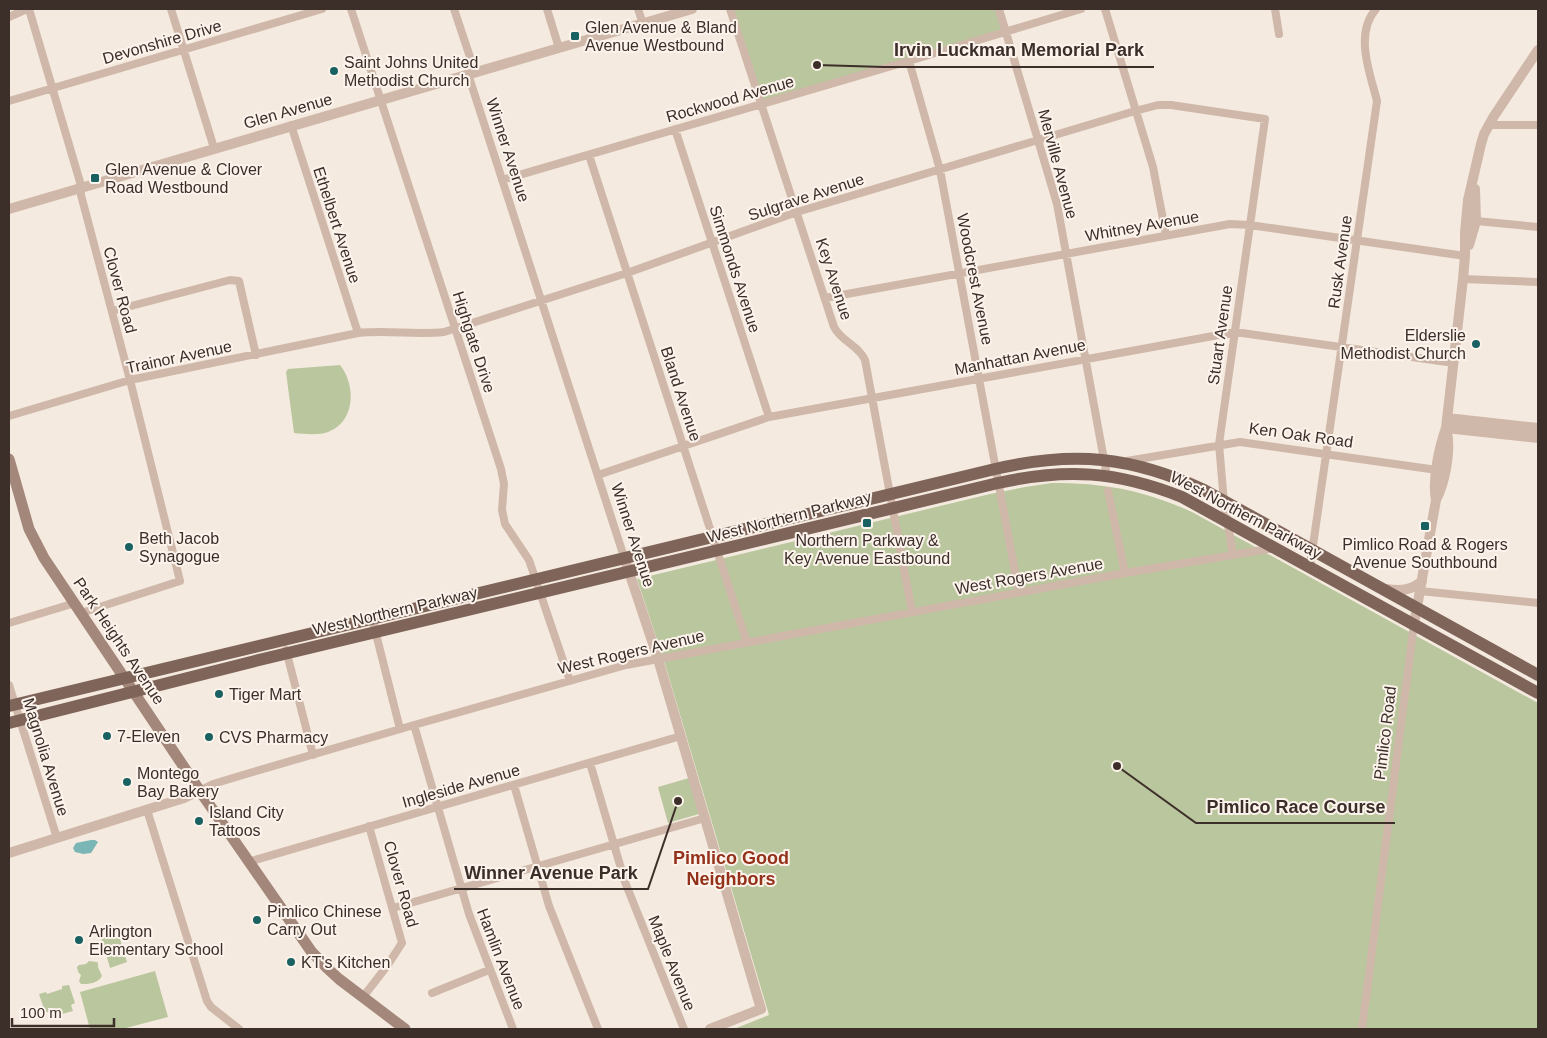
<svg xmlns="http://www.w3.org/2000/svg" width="1547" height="1038" viewBox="0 0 1547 1038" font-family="Arial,sans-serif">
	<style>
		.green { fill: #bac69d }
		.water { fill: #7ab6b5 }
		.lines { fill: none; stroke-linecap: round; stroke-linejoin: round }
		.minor { stroke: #cfb8a9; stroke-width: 8 }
		.tertiary { stroke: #cfb8a9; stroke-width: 10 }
		.secondary { stroke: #a3877a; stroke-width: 11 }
		.primary { stroke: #7f6459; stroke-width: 12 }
		.poi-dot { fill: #1a6162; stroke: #fcf4ec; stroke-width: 2 }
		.labels { text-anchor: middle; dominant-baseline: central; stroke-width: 4; stroke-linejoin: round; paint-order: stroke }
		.poi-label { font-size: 16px; fill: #3c2e29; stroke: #fcf4ec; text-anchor: start }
		.street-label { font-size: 16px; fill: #3c2e29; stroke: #fcf4ec }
		.neighbourhood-label { font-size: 18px; font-weight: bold; fill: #93311a; stroke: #fcf4ec }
		.leader { fill: none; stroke: #3c2e29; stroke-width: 2 }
		.callout-dot { fill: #3c2e29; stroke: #fcf4ec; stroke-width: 2 }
		.callout-label { font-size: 18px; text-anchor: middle; font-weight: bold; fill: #3c2e29; stroke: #fcf4ec; stroke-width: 4; stroke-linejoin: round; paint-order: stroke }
	</style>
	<rect width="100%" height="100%" fill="#f5eadf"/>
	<path class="green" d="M733,9H996L1002,30L763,101Z
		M340,365C357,386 355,425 325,433C316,435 304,434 294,433L286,372L288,369Z
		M1052,483C1105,483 1143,490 1192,512L1538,703V1029H734L769,1015L665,664L637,579L990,494L1025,487Z
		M689,778L699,814L668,823L658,787Z
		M118,932L127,962L110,968L101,937Z
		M89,961L97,962L98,963V967L102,976C97,984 89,984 81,984L79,981L81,975L78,972L77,967L79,965L86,964Z
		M155,971L168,1017L122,1029H90L80,992Z
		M69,985L75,1003L71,1005L73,1011L51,1017L49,1012H45L39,994L46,992L47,994L62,989V986Z"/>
	<path class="water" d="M91,840H95L98,842L91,853L83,854L75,852L73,848L76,843Z"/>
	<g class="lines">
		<path class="minor" d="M29,9L80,182L81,195L130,380L180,581L81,613
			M171,9L214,148
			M351,9L501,469L504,484L502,510L505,524L529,560L570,681
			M454,9L475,72
			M547,9L559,48
			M638,9L643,24
			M730,9L834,327C841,341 859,346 865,360L912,612
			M999,9L1057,204L1107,476
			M1105,9L1153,167L1166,235
			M1275,9L1279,34
			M9,17L27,9
			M909,61L940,170L1019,593
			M468,74L624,557
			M9,101L322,9
			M291,125L358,333
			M1488,125H1538
			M675,129L769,417
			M589,155L747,643
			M502,180L909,61L1081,9
			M1471,219L1476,221L1538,227
			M1463,279L1538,282
			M825,298L1230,224L1250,225L1465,256
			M112,311L230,280L239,281L256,355
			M9,416L130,380L358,333C387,330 416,335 444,332L627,273L797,212L1135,111L1158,105H1171L1265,119L1219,444L1224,502L1233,555
			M1127,461L1240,442L1437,470L1439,469
			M598,475L769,417L1235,332L1454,363
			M1108,491L1125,573
			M1310,566L1377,101C1370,73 1354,34 1376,9
			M1420,591L1538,603
			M372,618L400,729
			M9,623L75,603
			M286,650L313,755
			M9,685L57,838
			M414,725L469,914L513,1029
			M590,763L625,882L684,1029
			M514,785L549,906L598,1029
			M199,791L213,784L246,774L414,725L626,665L1125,573L1274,548
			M147,810L207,1001L211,1007L239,1029
			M248,862L681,736
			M393,908L705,818
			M432,993L489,970
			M363,997L387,966L402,943L369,826
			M1362,1029L1414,624"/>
		<path class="tertiary" d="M9,209L692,9
			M1469,245L1476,221L1475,189
			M1447,418L1538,428
			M1446,428L1538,438
			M1436,500C1445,483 1451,451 1447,432
			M624,557L658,659L761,1009L710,1029
			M1386,589C1400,591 1411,591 1422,581
			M1414,624L1436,500C1432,480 1439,448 1446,428L1463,279L1465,256V233L1468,200L1481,144L1484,134L1494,116L1538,50
			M9,853L184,798L199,791"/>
		<path class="secondary" d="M9,459L29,529L44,558L204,797L311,951L327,968L339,979L405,1029"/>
		<path class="primary" d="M9,706L995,469C1074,451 1131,456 1204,490L1538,675
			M9,723L255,661L998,483C1066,468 1117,471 1182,497L1538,693"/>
	</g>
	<g class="poi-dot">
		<rect x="570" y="31" width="10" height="10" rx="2.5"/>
		<circle cx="334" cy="71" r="5"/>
		<rect x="90" y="173" width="10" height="10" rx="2.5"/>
		<circle cx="1476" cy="344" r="5"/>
		<rect x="862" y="518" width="10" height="10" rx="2.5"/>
		<rect x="1420" y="521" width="10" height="10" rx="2.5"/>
		<circle cx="129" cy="547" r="5"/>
		<circle cx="219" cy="694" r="5"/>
		<circle cx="107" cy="736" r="5"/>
		<circle cx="209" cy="737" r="5"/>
		<circle cx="127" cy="782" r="5"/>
		<circle cx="199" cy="821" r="5"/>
		<circle cx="257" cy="920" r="5"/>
		<circle cx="79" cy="940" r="5"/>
		<circle cx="291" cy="962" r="5"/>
	</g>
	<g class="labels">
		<g class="poi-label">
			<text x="585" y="27">Glen Avenue &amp; Bland<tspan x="585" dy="18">Avenue Westbound</tspan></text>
			<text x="344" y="62">Saint Johns United<tspan x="344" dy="18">Methodist Church</tspan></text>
			<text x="105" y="169">Glen Avenue &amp; Clover<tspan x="105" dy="18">Road Westbound</tspan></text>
			<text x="1466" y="335" text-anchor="end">Elderslie<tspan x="1466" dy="18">Methodist Church</tspan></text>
			<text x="139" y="538">Beth Jacob<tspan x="139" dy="18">Synagogue</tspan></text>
			<text x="867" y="540" text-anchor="middle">Northern Parkway &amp;<tspan x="867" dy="18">Key Avenue Eastbound</tspan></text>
			<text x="1425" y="544" text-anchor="middle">Pimlico Road &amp; Rogers<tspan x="1425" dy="18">Avenue Southbound</tspan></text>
			<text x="229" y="694">Tiger Mart</text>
			<text x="117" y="736">7-Eleven</text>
			<text x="219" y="737">CVS Pharmacy</text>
			<text x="137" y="773">Montego<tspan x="137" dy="18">Bay Bakery</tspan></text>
			<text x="209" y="812">Island City<tspan x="209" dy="18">Tattoos</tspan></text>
			<text x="267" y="911">Pimlico Chinese<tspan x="267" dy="18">Carry Out</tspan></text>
			<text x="89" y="931">Arlington<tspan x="89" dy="18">Elementary School</tspan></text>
			<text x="301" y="962">KT's Kitchen</text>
		</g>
		<g class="street-label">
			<text transform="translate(162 42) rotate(-16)">Devonshire Drive</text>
			<text transform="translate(730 99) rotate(-16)">Rockwood Avenue</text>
			<text transform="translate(288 111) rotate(-16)">Glen Avenue</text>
			<text transform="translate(508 150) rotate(72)">Winner Avenue</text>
			<text transform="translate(1058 164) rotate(75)">Merville Avenue</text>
			<text transform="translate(806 197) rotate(-18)">Sulgrave Avenue</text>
			<text transform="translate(337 225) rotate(72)">Ethelbert Avenue</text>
			<text transform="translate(1142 226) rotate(-10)">Whitney Avenue</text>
			<text transform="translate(1340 262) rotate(-82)">Rusk Avenue</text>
			<text transform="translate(735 269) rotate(72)">Simmonds Avenue</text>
			<text transform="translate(834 279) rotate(72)">Key Avenue</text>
			<text transform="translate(975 279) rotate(79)">Woodcrest Avenue</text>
			<text transform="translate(120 290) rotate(75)">Clover Road</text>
			<text transform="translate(1220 335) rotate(-82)">Stuart Avenue</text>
			<text transform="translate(474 342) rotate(72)">Highgate Drive</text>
			<text transform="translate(179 357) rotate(-12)">Trainor Avenue</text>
			<text transform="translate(1020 357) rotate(-11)">Manhattan Avenue</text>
			<text transform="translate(681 394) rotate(72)">Bland Avenue</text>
			<text transform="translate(1301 435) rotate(8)">Ken Oak Road</text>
			<text transform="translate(1246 515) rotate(28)">West Northern Parkway</text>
			<text transform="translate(789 517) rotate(-14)">West Northern Parkway</text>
			<text transform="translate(633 535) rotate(72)">Winner Avenue</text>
			<text transform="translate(1029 576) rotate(-10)">West Rogers Avenue</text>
			<text transform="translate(395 611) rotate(-13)">West Northern Parkway</text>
			<text transform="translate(119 641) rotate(56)">Park Heights Avenue</text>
			<text transform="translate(631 652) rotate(-13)">West Rogers Avenue</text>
			<text transform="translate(1385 733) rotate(-83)">Pimlico Road</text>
			<text transform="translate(46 757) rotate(73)">Magnolia Avenue</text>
			<text transform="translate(461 786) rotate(-16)">Ingleside Avenue</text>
			<text transform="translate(401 884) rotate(74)">Clover Road</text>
			<text transform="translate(501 959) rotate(69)">Hamlin Avenue</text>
			<text transform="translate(672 963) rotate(68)">Maple Avenue</text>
		</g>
		<g class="neighbourhood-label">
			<text x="731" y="858">Pimlico Good<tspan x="731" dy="21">Neighbors</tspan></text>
		</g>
	</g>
	<path class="leader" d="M817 65L884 67H1154M1117 766L1196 823H1395M678 801L648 889H454"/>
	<g class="callout-dot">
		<circle cx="817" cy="65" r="5"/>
		<circle cx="1117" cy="766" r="5"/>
		<circle cx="678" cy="801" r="5"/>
	</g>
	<g class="callout-label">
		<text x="1019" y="56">Irvin Luckman Memorial Park</text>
		<text x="1296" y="813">Pimlico Race Course</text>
		<text x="551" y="879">Winner Avenue Park</text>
	</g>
	<rect width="1547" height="1038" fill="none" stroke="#3c2e29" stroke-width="20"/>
	<path d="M12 1018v8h102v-8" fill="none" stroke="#3c2e29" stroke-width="2.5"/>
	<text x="20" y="1018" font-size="15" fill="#3c2e29" stroke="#fcf4ec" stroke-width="4" paint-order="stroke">100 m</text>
</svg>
